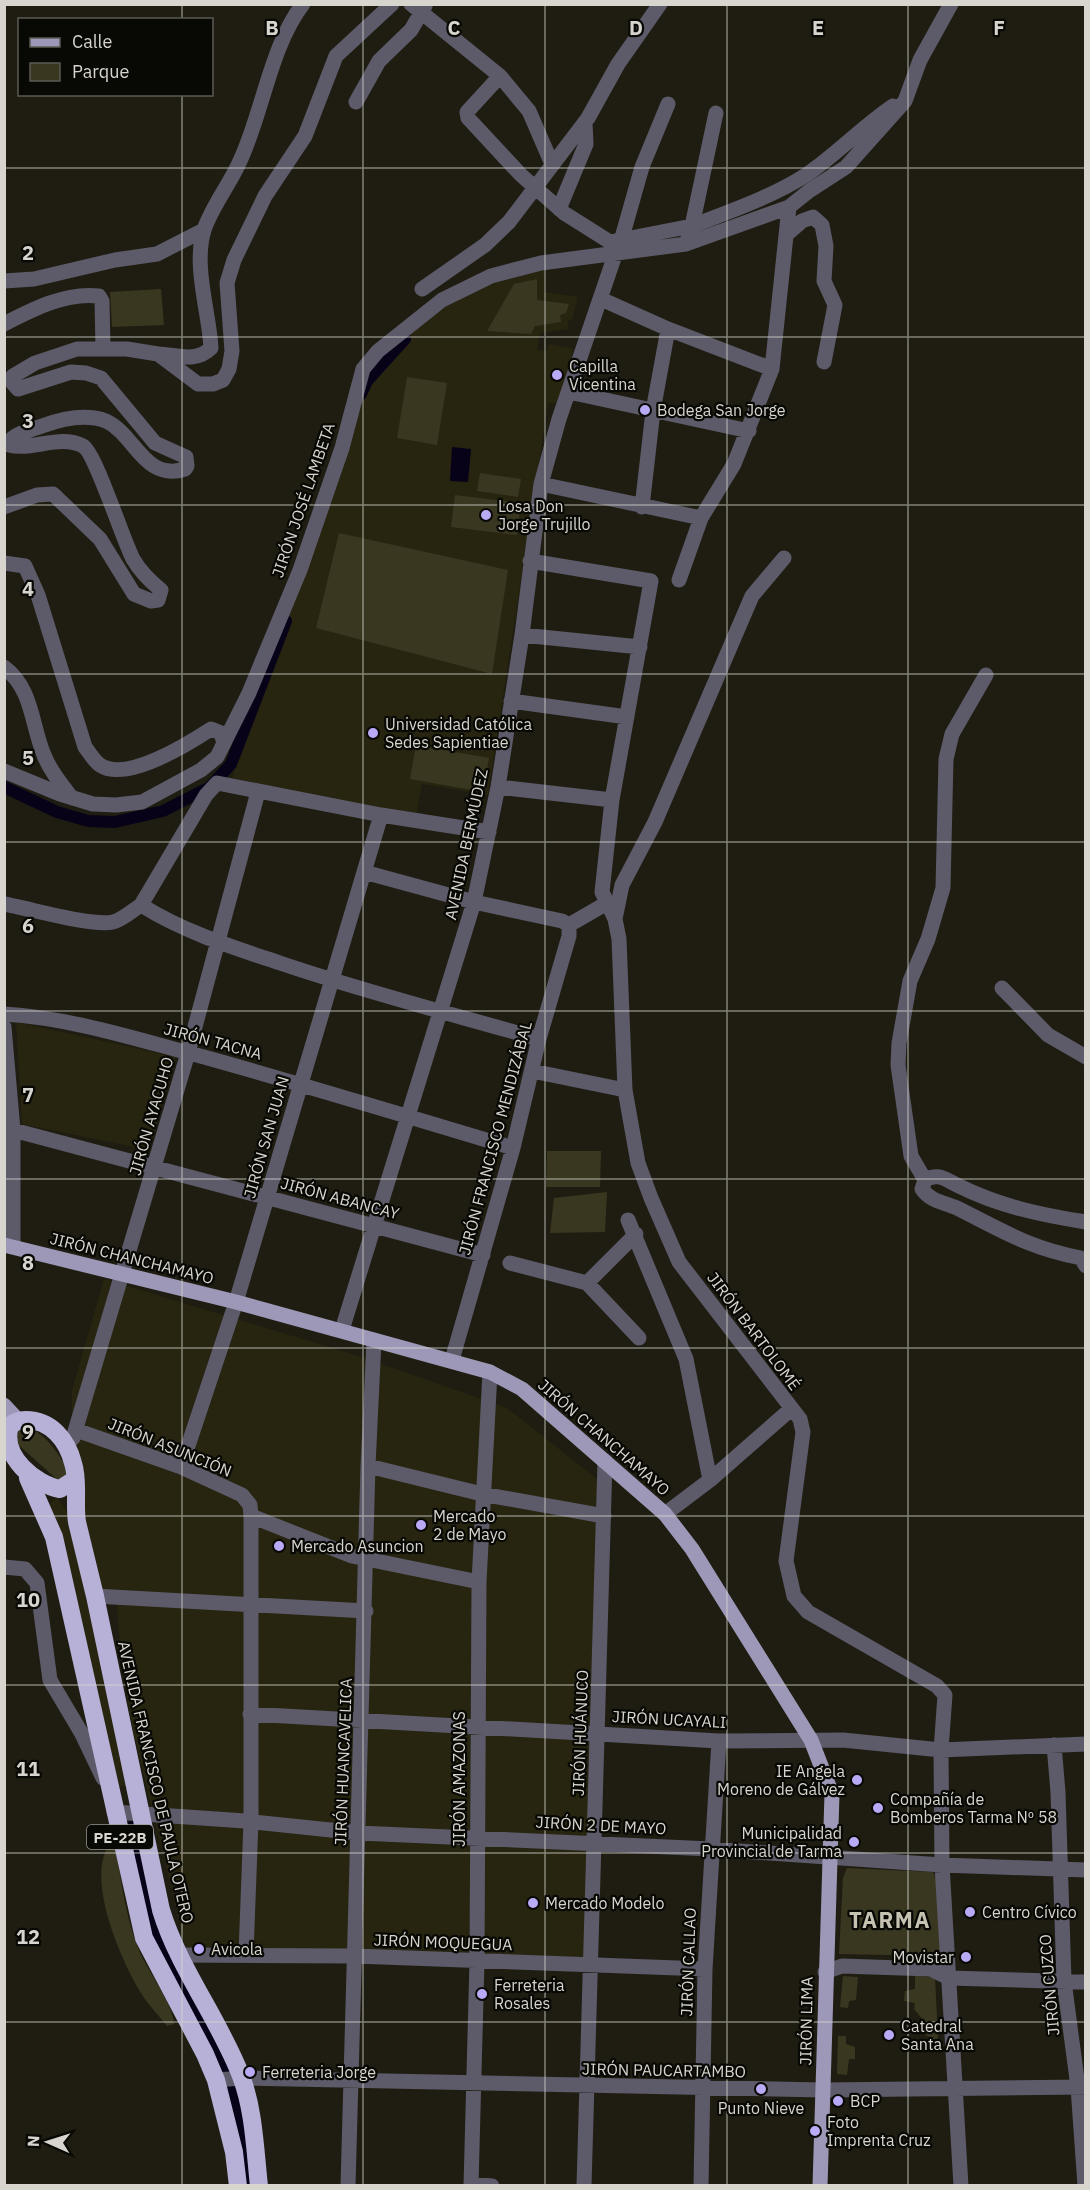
<svg xmlns="http://www.w3.org/2000/svg" width="1090" height="2190" viewBox="0 0 1090 2190" font-family="'IBM Plex Sans',sans-serif">
	<style>
		.built { fill: #272410 }
		.green { fill: #3a3721 }
		.water { fill: #070218 }
		.lines { fill: none; stroke-linecap: round; stroke-linejoin: round }
		.canal { stroke: #070218; stroke-width: 12 }
		.river { stroke: #070218; stroke-width: 20 }
		.minor { stroke: #5d5a6a; stroke-width: 15 }
		.major { stroke: #9e98b8; stroke-width: 15 }
		.highway { stroke: #b7b1d7; stroke-width: 18 }
		.grid { fill: none; stroke: #d7d5cd; stroke-width: 1.5; stroke-opacity: 0.55 }
		.poi-dot { fill: #baaaf6; stroke: #080804; stroke-width: 2 }
		.labels { text-anchor: middle; dominant-baseline: central; stroke-width: 4.5; stroke-linejoin: round; paint-order: stroke }
		.shield { fill: #080804; stroke: #999891; stroke-width: 1.5 }
		.shield-label { font-size: 15px; font-weight: bold; fill: #d7d5cd }
		.poi-label { font-size: 16px; fill: #d7d5cd; stroke: #080804; text-anchor: start }
		.street-label { font-size: 16px; fill: #d7d5cd; stroke: #080804 }
		.district-label { font-size: 22px; font-weight: bold; letter-spacing: 1.5px; fill: #c5c2b2; stroke: #080804 }
		.grid-label { font-size: 20px; text-anchor: middle; font-weight: bold; fill: #d7d5cd; stroke: #080804; stroke-width: 4.5; stroke-linejoin: round; paint-order: stroke }
	</style>
	<rect width="100%" height="100%" fill="#1f1d11"/>
	<path class="built" d="M544,269V292L578,297L572,320L568,321V329L540,333L537,350L547,351L549,344L573,348L565,403H548L488,795L422,784L416,816L232,778L364,392L416,329L459,297L497,279Z
		M16,1022L176,1057L149,1150L22,1124Z
		M104,1279L359,1356L507,1408L607,1487L585,1964L188,1957L133,1731L121,1659L117,1606L102,1592L76,1547L127,1786H116L58,1524L48,1505L57,1497L67,1512L71,1475L72,1390Z"/>
	<path class="green" d="M537,279V300L569,304L566,313L560,315L561,322L535,326L531,334L487,331L514,284Z
		M161,289L164,325L112,327L110,292Z
		M407,377L447,383L437,445L397,438Z
		M480,473L521,479L518,497L477,491Z
		M455,495L521,503L517,535L451,527Z
		M339,533L508,570L492,674L316,628Z
		M416,745L489,758L483,792L410,779Z
		M547,1151H601L600,1187H546Z
		M607,1192L605,1232L550,1233L554,1198Z
		M24,1427C44,1430 59,1454 69,1472L60,1482L14,1441L15,1430Z
		M112,1846L116,1852C122,1884 126,1918 138,1948C146,1969 174,2005 174,2024L167,2026C159,2015 148,2005 141,1993C121,1960 88,1885 107,1848Z
		M847,1868L933,1872L938,1883L940,1949L934,1956L839,1954L843,1878Z
		M843,1976L858,1977L856,2000L849,2001L848,2008L840,2007Z
		M915,1976L935,1977L938,2039L933,2040L923,2033L924,2021L914,2009L915,2003L904,2001L905,1991L915,1989Z
		M838,2036H846V2044L855,2047V2059H849L847,2075L837,2074Z"/>
	<path class="water" d="M452,447L471,449L468,482L450,481Z"/>
	<g class="lines">
		<path class="canal" d="M361,394L367,381L405,339
			M4,787L57,812L88,821L115,822L163,811L210,787L231,764L286,621"/>
		<path class="river" d="M132,1831L155,1935L162,1953C181,1988 205,2023 220,2059C237,2100 244,2142 248,2186"/>
		<path class="minor" d="M411,4L500,76L529,111L552,164
			M500,76L467,112L468,118L521,175L564,213L610,242L615,255
			M356,102L379,61L411,30L425,6
			M559,209L586,144L585,122
			M787,234L802,221L813,217L822,225L826,246L824,281L835,305L824,362
			M621,241L642,167L668,104
			M610,242L692,226L716,113
			M686,244L692,226C730,211 772,197 806,175C837,154 862,127 893,106
			M4,281L34,279L115,260L157,254L204,230
			M422,289L485,245L509,222L588,118L618,64L660,4
			M601,299L668,329L772,369
			M4,324C33,309 66,292 99,296L102,301L103,349
			M158,354C178,355 196,363 211,348C209,311 193,266 204,230C212,206 230,184 240,161C263,112 270,47 303,4
			M569,392L749,431
			M541,484L701,518
			M4,507L37,495L53,494L100,539L134,594L151,601L158,600L161,590C151,582 140,571 133,559C123,540 95,452 83,446C60,434 32,451 9,445V442C15,433 31,430 42,426C61,419 85,413 106,421C135,434 144,482 185,469L187,466L186,457L155,443L101,378L86,373L71,372L18,389L12,382L13,376L35,363L77,349H127L158,354L198,384H213L223,380L229,369L232,351L227,283L234,260L265,196L305,136L336,56L392,4
			M642,507L653,411L668,329
			M530,561L651,581L612,800L602,892L615,919L619,939L625,1090L638,1163L651,1198L679,1262L800,1419L803,1432L786,1561L794,1596L808,1612L937,1686L945,1695L941,1750L942,1865L961,2186
			M4,563L25,566L38,595L85,747C89,752 94,761 100,765C126,783 188,744 211,729L221,733L224,743
			M679,580L701,518L734,464L772,369L789,207
			M522,635L640,647
			M4,667C33,689 31,724 44,755C50,771 62,785 72,798
			M511,701L627,717
			M4,771L60,794L93,804L116,805L142,802L201,770L217,757L249,693L300,570L342,448L363,369L378,351L442,300L491,276L541,263L686,244L789,207L809,191L846,167L905,101L920,60L951,4
			M498,787L612,800
			M364,872L474,902L562,921L569,925
			M4,904C28,908 92,927 113,922C122,920 133,910 141,905L206,795L217,783L381,815L489,832
			M141,905C184,932 232,947 280,963C365,992 452,1014 539,1039
			M615,919L622,885L655,822L752,596L784,558
			M569,925L607,903
			M1002,988L1048,1035L1086,1057
			M4,1014C72,1018 139,1040 204,1057C308,1086 410,1117 513,1148
			M4,1027L13,1130V1246
			M532,1071L625,1090
			M13,1130L483,1255
			M925,1180L911,1156L898,1065L899,1043L910,981L928,939L943,888L946,759L952,734L986,675
			M628,1220L686,1359L710,1480
			M1086,1222C1041,1215 999,1206 959,1186C946,1180 939,1172 925,1180L922,1189C931,1202 944,1202 957,1208C1003,1231 1029,1248 1081,1258L1086,1266
			M510,1263L587,1283
			M587,1283L639,1338
			M587,1283L636,1234
			M342,1330L474,902L498,787L522,635L541,484L559,419L615,255
			M452,1360L513,1148L539,1039L569,936V925
			M76,1430L181,1467L242,1495L250,1505L251,1516L352,1556L479,1582
			M66,1445L73,1438L188,1053L258,792
			M368,1466L482,1494L604,1516
			M181,1467L236,1302L381,815
			M665,1514L710,1480L791,1409
			M4,1567L25,1569L37,1583L50,1680L82,1734L103,1778
			M95,1596L366,1611
			M250,1714L719,1741L843,1740L941,1750L1086,1744
			M1054,1745L1058,1792L1064,1981L1078,2087L1085,2186
			M114,1812L245,1821L359,1833L711,1849L942,1865L1086,1870
			M246,1954L251,1821V1516
			M179,1955L355,1956L705,1969
			M825,1972L842,1966L931,1969L949,1978L1086,1982
			M216,2080L242,2078L823,2090L1086,2087
			M471,2184L492,2186
			M348,2186L368,1466L374,1341
			M471,2186L477,1961L479,1582L490,1372
			M584,2186L605,1461
			M701,2186L705,1969L719,1741"/>
		<path class="major" d="M4,1245L236,1302L490,1372L522,1389L665,1514L692,1549L811,1740L832,1794L820,2186
			M4,1405L18,1420"/>
		<path class="highway" d="M28,1478L54,1537L144,1938L205,2054L216,2080L234,2152L238,2186
			M74,1480L60,1489C36,1485 0,1456 10,1426C15,1421 20,1420 26,1420C51,1420 67,1440 73,1463C79,1481 74,1503 77,1522L95,1596L161,1910C179,1969 219,2019 241,2076C254,2110 255,2150 259,2186"/>
	</g>
	<path class="grid" d="M182,4V20M363,4V2186M545,4V2186M727,4V2186M908,4V2186M182,94V2186M4,168H1086M4,337H1086M4,505H1086M4,674H1086M4,842H1086M4,1011H1086M4,1179H1086M4,1348H1086M4,1516H1086M4,1685H1086M4,1853H1086M4,2022H1086"/>
	<g class="poi-dot">
		<circle cx="557" cy="375" r="6"/>
		<circle cx="645" cy="410" r="6"/>
		<circle cx="486" cy="515" r="6"/>
		<circle cx="373" cy="733" r="6"/>
		<circle cx="421" cy="1525" r="6"/>
		<circle cx="279" cy="1546" r="6"/>
		<circle cx="857" cy="1780" r="6"/>
		<circle cx="878" cy="1808" r="6"/>
		<circle cx="854" cy="1842" r="6"/>
		<circle cx="533" cy="1903" r="6"/>
		<circle cx="970" cy="1912" r="6"/>
		<circle cx="199" cy="1949" r="6"/>
		<circle cx="966" cy="1957" r="6"/>
		<circle cx="482" cy="1994" r="6"/>
		<circle cx="889" cy="2035" r="6"/>
		<circle cx="250" cy="2072" r="6"/>
		<circle cx="761" cy="2089" r="6"/>
		<circle cx="838" cy="2101" r="6"/>
		<circle cx="815" cy="2131" r="6"/>
	</g>
	<g class="labels">
		<rect class="shield" x="87" y="1825" width="66" height="24" rx="4.5"/>
		<g class="shield-label">
			<text x="120" y="1837">PE-22B</text>
		</g>
		<g class="poi-label">
			<text x="569" y="366">Capilla<tspan x="569" dy="18">Vicentina</tspan></text>
			<text x="657" y="410">Bodega San Jorge</text>
			<text x="498" y="506">Losa Don<tspan x="498" dy="18">Jorge Trujillo</tspan></text>
			<text x="385" y="724">Universidad Católica<tspan x="385" dy="18">Sedes Sapientiae</tspan></text>
			<text x="433" y="1516">Mercado<tspan x="433" dy="18">2 de Mayo</tspan></text>
			<text x="291" y="1546">Mercado Asuncion</text>
			<text x="845" y="1771" text-anchor="end">IE Angela<tspan x="845" dy="18">Moreno de Gálvez</tspan></text>
			<text x="890" y="1799">Compañía de<tspan x="890" dy="18">Bomberos Tarma Nº 58</tspan></text>
			<text x="842" y="1833" text-anchor="end">Municipalidad<tspan x="842" dy="18">Provincial de Tarma</tspan></text>
			<text x="545" y="1903">Mercado Modelo</text>
			<text x="982" y="1912">Centro Cívico</text>
			<text x="211" y="1949">Avicola</text>
			<text x="954" y="1957" text-anchor="end">Movistar</text>
			<text x="494" y="1985">Ferreteria<tspan x="494" dy="18">Rosales</tspan></text>
			<text x="901" y="2026">Catedral<tspan x="901" dy="18">Santa Ana</tspan></text>
			<text x="262" y="2072">Ferreteria Jorge</text>
			<text x="850" y="2101">BCP</text>
			<text x="761" y="2108" text-anchor="middle">Punto Nieve</text>
			<text x="827" y="2122">Foto<tspan x="827" dy="18">Imprenta Cruz</tspan></text>
		</g>
		<g class="street-label">
			<text transform="translate(303 500) rotate(-71)">JIRÓN JOSÉ LAMBETA</text>
			<text transform="translate(466 844) rotate(-78)">AVENIDA BERMÚDEZ</text>
			<text transform="translate(213 1041) rotate(15)">JIRÓN TACNA</text>
			<text transform="translate(151 1116) rotate(-74)">JIRÓN AYACUHO</text>
			<text transform="translate(266 1137) rotate(-74)">JIRÓN SAN JUAN</text>
			<text transform="translate(495 1138) rotate(-75)">JIRÓN FRANCISCO MENDIZÁBAL</text>
			<text transform="translate(340 1198) rotate(15)">JIRÓN ABANCAY</text>
			<text transform="translate(132 1258) rotate(14)">JIRÓN CHANCHAMAYO</text>
			<text transform="translate(754 1331) rotate(53)">JIRÓN BARTOLOMÉ</text>
			<text transform="translate(604 1437) rotate(41)">JIRÓN CHANCHAMAYO</text>
			<text transform="translate(170 1447) rotate(22)">JIRÓN ASUNCIÓN</text>
			<text transform="translate(669 1719) rotate(3)">JIRÓN UCAYALI</text>
			<text transform="translate(580 1733) rotate(-88)">JIRÓN HUÁNUCO</text>
			<text transform="translate(343 1762) rotate(-88)">JIRÓN HUANCAVELICA</text>
			<text transform="translate(459 1779) rotate(-90)">JIRÓN AMAZONAS</text>
			<text transform="translate(156 1782) rotate(77)">AVENIDA FRANCISCO DE PAULA OTERO</text>
			<text transform="translate(601 1825) rotate(3)">JIRÓN 2 DE MAYO</text>
			<text transform="translate(443 1942) rotate(2)">JIRÓN MOQUEGUA</text>
			<text transform="translate(688 1962) rotate(-88)">JIRÓN CALLAO</text>
			<text transform="translate(1049 1985) rotate(-95)">JIRÓN CUZCO</text>
			<text transform="translate(806 2021) rotate(-89)">JIRÓN LIMA</text>
			<text transform="translate(664 2070) rotate(1)">JIRÓN PAUCARTAMBO</text>
		</g>
		<g class="district-label">
			<text x="890" y="1919">TARMA</text>
		</g>
	</g>
	<g class="grid-label">
		<text x="272" y="35">B</text>
		<text x="454" y="35">C</text>
		<text x="636" y="35">D</text>
		<text x="818" y="35">E</text>
		<text x="999" y="35">F</text>
		<text x="28" y="260">2</text>
		<text x="28" y="428">3</text>
		<text x="28" y="596">4</text>
		<text x="28" y="765">5</text>
		<text x="28" y="933">6</text>
		<text x="28" y="1102">7</text>
		<text x="28" y="1270">8</text>
		<text x="28" y="1439">9</text>
		<text x="28" y="1607">10</text>
		<text x="28" y="1776">11</text>
		<text x="28" y="1944">12</text>
	</g>
	<rect width="1090" height="2190" fill="none" stroke="#d7d5cd" stroke-width="12"/>
	<rect x="18" y="18" width="195" height="78" fill="#080804" stroke="#5b5a54" stroke-width="1.5"/>
	<rect x="30" y="38" width="30" height="9" fill="#9e98b8" stroke="#5b5a54" stroke-width="1.5"/>
	<text x="72" y="48" font-size="18" fill="#d7d5cd">Calle</text>
	<rect x="30" y="63" width="30" height="18" fill="#3a3721" stroke="#5b5a54" stroke-width="1.5"/>
	<text x="72" y="78" font-size="18" fill="#d7d5cd">Parque</text>
	<g transform="translate(48 2142) rotate(273)" stroke="#080804" stroke-width="4.5" paint-order="stroke">
	<path d="M0-4.5L10 22L0 15L-10 22Z" fill="#d7d5cd"/>
	<text y="-9" font-size="16" font-weight="bold" text-anchor="middle" fill="#d7d5cd">N</text>
	</g>
</svg>
